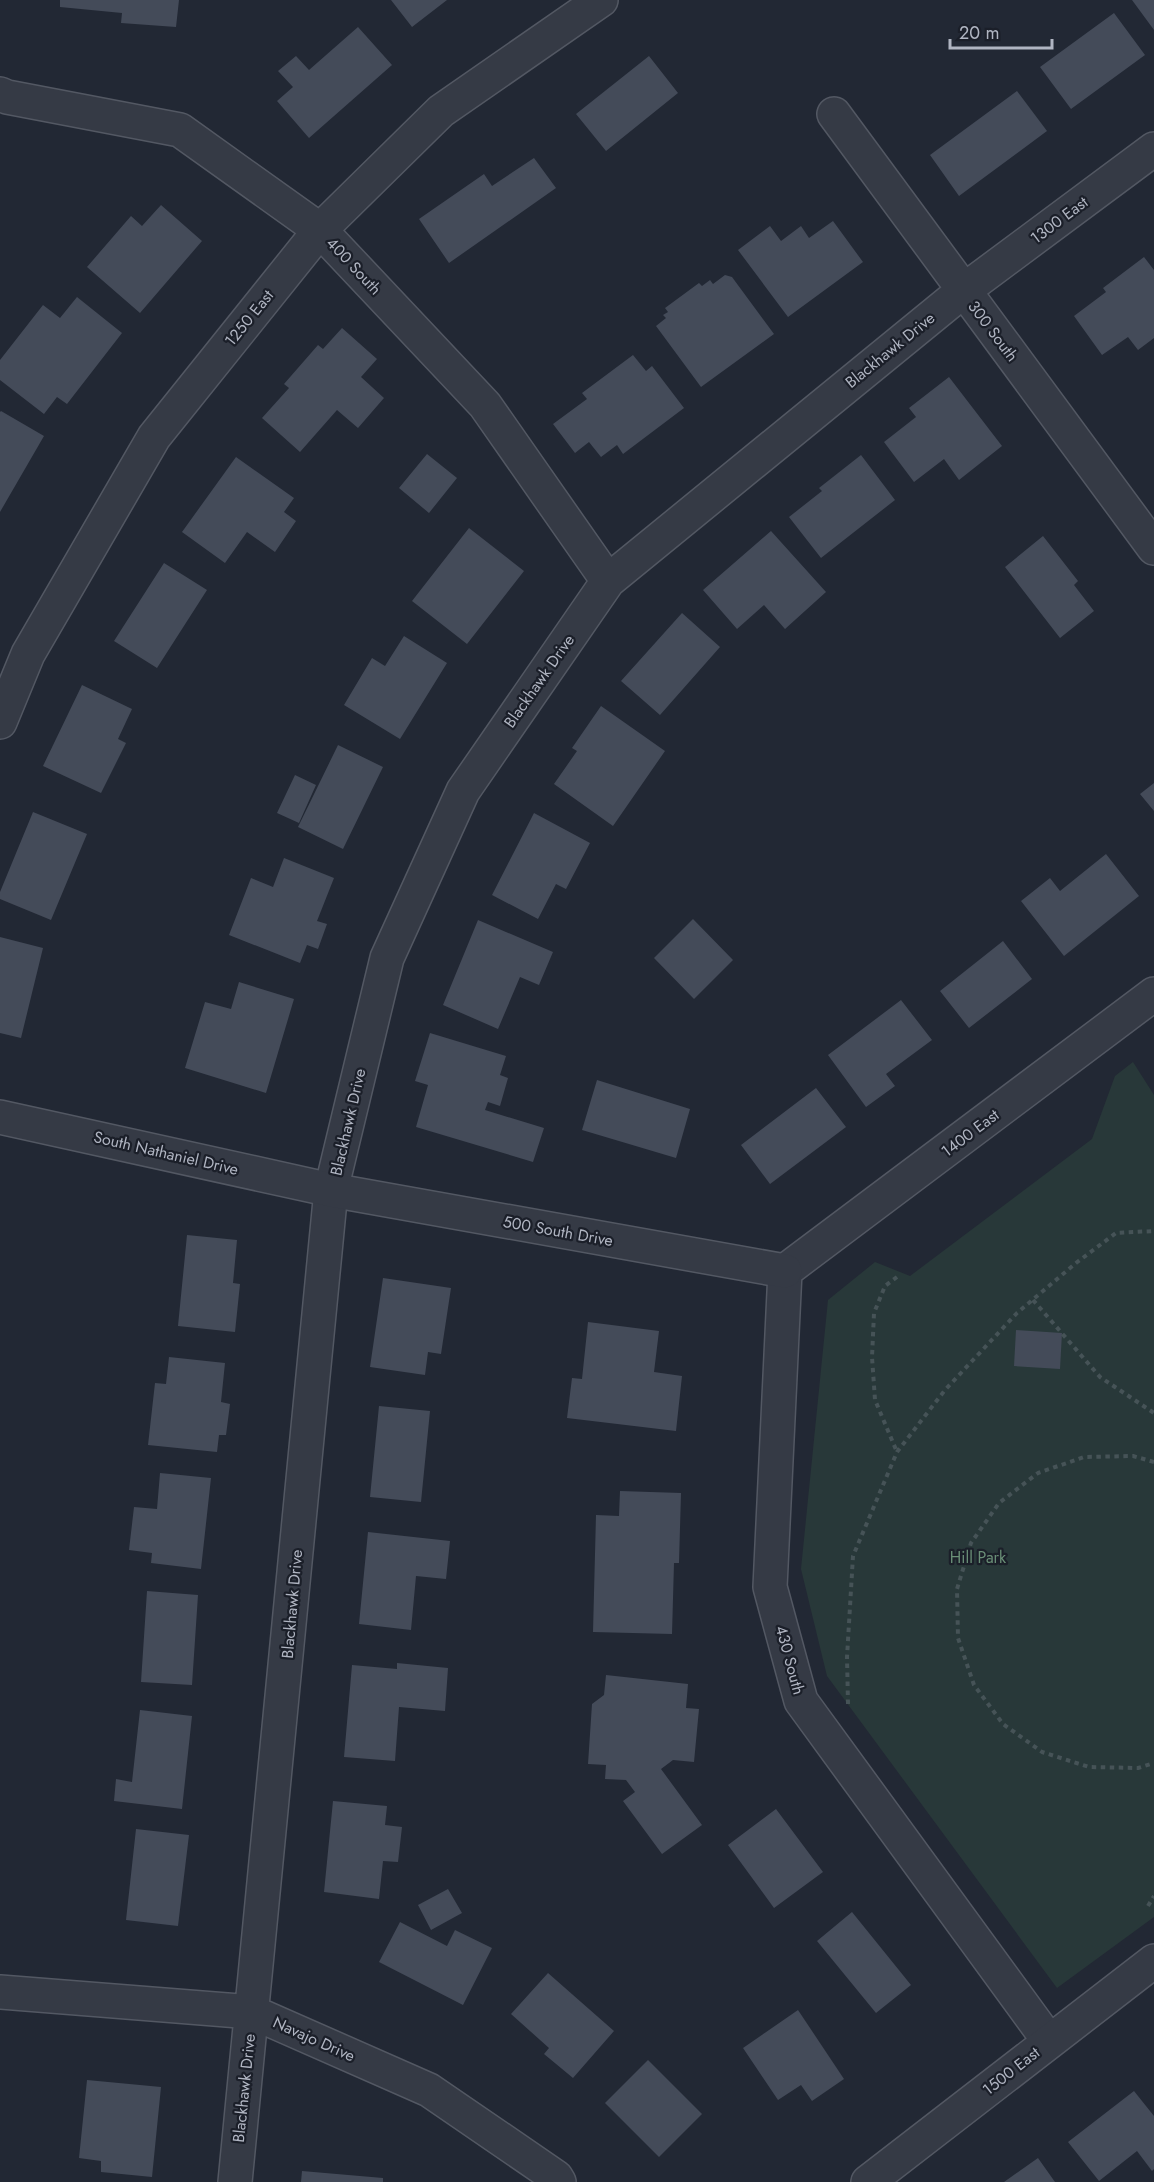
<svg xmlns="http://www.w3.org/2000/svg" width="1154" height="2182" viewBox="0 0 1154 2182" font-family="Jost,sans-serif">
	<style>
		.green { fill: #283839 }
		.building { fill: #444b59 }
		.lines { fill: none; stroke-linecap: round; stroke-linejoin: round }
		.minor-casing { stroke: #535863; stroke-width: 36 }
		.tertiary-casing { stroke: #535863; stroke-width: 36 }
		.path { stroke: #465357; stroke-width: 4; stroke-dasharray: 4.5 4.5; stroke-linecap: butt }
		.minor { stroke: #353a45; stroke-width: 33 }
		.tertiary { stroke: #353a45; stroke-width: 33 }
		.labels { text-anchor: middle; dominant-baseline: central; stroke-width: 4.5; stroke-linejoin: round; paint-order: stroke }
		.street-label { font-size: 16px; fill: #b0b5c2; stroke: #1b1f29 }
		.park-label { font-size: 16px; fill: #6a8f77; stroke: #1b1f29 }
	</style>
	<rect width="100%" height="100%" fill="#222834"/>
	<path class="green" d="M1133,1062L1154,1095V1917L1057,1988L827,1676L801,1569L828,1300L875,1262L910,1276L1092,1139L1115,1076Z"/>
	<path class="building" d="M60,0H179L176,27L121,23L122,13L60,7Z
		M391,0H447L412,27Z
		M1132,0H1154V30Z
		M1114,13L1145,55L1071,109L1040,67Z
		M358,27L392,65L309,138L277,101L293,87L278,71L296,56L309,70Z
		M649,56L678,93L606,151L576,114Z
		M1017,91L1047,131L959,196L930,155Z
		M534,158L556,188L449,263L419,219L484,174L492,186Z
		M161,205L202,241L140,313L87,267L131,216L142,226Z
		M833,221L863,262L788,317L738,250L770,226L781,241L801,226L809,238Z
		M1144,257L1154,270V338L1138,350L1128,337L1102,355L1074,316L1106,292L1103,288Z
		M725,275L732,277L774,334L701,387L656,326L666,318L663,315L668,312L665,308L699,283L702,286L710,280L713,284Z
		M77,297L122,333L67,404L57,397L44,414L0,380V360L43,305L60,318Z
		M342,328L377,359L361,377L384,398L358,428L337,410L300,452L262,418L289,388L284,384L318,345L323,349Z
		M633,355L646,371L652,366L684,408L623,454L617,445L601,457L589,442L575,453L553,424L587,399L582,393Z
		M949,377L1002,446L959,480L944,459L914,482L884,442L916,417L909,408Z
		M1,411L44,436L0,512V412Z
		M427,454L457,478L429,513L399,488Z
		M861,455L895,500L821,558L789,517L822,491L819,488Z
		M236,457L294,498L284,512L296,521L275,552L247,532L225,563L182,532Z
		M469,528L524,571L467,644L412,601Z
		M771,531L826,592L785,629L764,605L737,629L703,590Z
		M1043,536L1078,581L1074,585L1094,611L1060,638L1005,567Z
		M164,563L207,590L157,668L114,641Z
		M682,613L720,647L660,715L621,681Z
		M404,636L447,663L400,739L344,705L372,658L385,666Z
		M82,685L132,709L118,739L126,743L101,793L43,766Z
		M601,706L665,751L613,826L554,784L577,751L572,748Z
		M338,745L383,767L343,849L298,827Z
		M295,775L316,785L299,823L277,813Z
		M1154,783V811L1140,794Z
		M33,812L87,834L51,920L0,899V892Z
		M534,813L590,843L566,889L556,884L538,919L492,895Z
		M1106,854L1139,896L1064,956L1021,901L1050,878L1060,891Z
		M284,858L334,878L317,921L327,924L318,949L307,945L300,963L229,935L251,878L273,887Z
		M693,919L733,960L694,999L654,958Z
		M478,920L553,952L539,985L520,977L498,1029L443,1005Z
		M0,937L43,948L21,1038L0,1033Z
		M1003,941L1032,979L969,1028L940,991Z
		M239,982L294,999L266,1093L185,1068L205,1002L231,1009Z
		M901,1000L932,1040L886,1074L895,1086L866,1107L828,1055Z
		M430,1033L506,1056L500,1075L508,1078L500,1106L488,1102L485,1110L544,1128L533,1162L416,1127L428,1085L415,1081Z
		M597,1080L690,1109L676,1158L582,1130Z
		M816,1088L846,1127L770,1184L741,1145Z
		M187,1235L237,1240L233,1283L240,1284L235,1332L178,1326Z
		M383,1278L451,1288L441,1354L428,1352L425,1375L370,1367Z
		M588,1322L659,1331L654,1372L682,1376L676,1431L567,1418L572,1378L582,1379Z
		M1016,1330L1062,1333L1060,1369L1014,1366Z
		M169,1357L225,1363L221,1402L230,1404L226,1435H219L217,1452L148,1445L155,1383L166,1384Z
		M379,1406L430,1411L421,1502L370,1497Z
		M160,1473L211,1478L201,1569L151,1563L152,1553L129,1550L134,1507L157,1509Z
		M620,1491L681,1493L679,1563H674L672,1634L593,1632L596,1515L619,1516Z
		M368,1532L450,1541L446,1579L416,1576L411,1630L359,1624Z
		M147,1591L198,1595L192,1685L141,1682Z
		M397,1663L448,1668L445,1711L399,1707L395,1761L344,1757L352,1665L397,1669Z
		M606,1675L688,1684L686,1708L699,1709L694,1762L673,1760L661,1769L702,1825L662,1854L623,1801L635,1792L626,1780L605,1779L606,1765L588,1764L592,1704L604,1695Z
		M140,1710L192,1716L182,1809L114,1801L116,1779L132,1782Z
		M333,1801L387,1806L385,1825L402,1827L398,1862L383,1861L379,1899L324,1892Z
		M776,1809L823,1872L774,1908L728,1845Z
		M136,1829L189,1835L178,1926L126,1920Z
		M448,1889L462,1913L431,1930L418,1905Z
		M852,1912L911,1985L876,2013L817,1941Z
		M400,1922L447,1946L455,1930L492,1948L463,2005L379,1962Z
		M548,1973L614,2031L573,2078L544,2054L549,2048L511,2014Z
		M798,2010L844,2079L812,2101L801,2085L778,2100L743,2048Z
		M648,2060L702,2114L659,2157L605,2103Z
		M87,2080L161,2087L152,2177L101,2172V2161L79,2158Z
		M1134,2091L1154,2116V2169L1152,2171L1137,2151L1099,2181L1068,2142Z
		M1038,2158L1055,2182H1004Z
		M302,2171L383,2178V2182H301Z"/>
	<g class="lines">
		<g class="minor-casing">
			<path id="minor" d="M0,94L7,97L180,130L320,230L485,405L608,581
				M834,114L1154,548
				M0,722L28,654L154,437L320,230L441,111L601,0
				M0,1992L252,2012L429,2090L556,2177L559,2182
				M1049,2041L801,1701L770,1587L785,1271L1154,994
				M235,2182L331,1190L387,958L463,791L608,581L963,291L1154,149"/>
		</g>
		<g class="tertiary-casing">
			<path id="tertiary" d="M0,1117L331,1190L785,1271
				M868,2182L1154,1961"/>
		</g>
		<path class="path" d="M897,1277L885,1286L874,1313L872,1357L875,1400L897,1452
			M1033,1300L1100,1377L1154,1413
			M1154,1462L1133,1456L1084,1457L1038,1473L999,1503L971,1543L957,1589L958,1638L974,1685L1003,1724L1042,1752L1089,1767L1138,1768L1154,1763
			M848,1704L847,1657L853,1556L897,1452L945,1390L1017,1313L1076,1263L1116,1233L1154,1231
			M1148,1906L1154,1896"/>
		<use href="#minor" class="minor"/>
		<use href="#tertiary" class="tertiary"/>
	</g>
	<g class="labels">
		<g class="street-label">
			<text transform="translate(1059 220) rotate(-37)">1300 East</text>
			<text transform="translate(354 266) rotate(47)">400 South</text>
			<text transform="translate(249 318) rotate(-51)">1250 East</text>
			<text transform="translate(993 331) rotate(53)">300 South</text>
			<text transform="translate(890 350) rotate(-39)">Blackhawk Drive</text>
			<text transform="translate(539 681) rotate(-55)">Blackhawk Drive</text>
			<text transform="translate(348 1122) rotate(-77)">Blackhawk Drive</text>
			<text transform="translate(970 1133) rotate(-37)">1400 East</text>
			<text transform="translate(166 1153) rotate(13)">South Nathaniel Drive</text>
			<text transform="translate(558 1231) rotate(10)">500 South Drive</text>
			<text transform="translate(292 1604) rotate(-85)">Blackhawk Drive</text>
			<text transform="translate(790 1660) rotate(75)">430 South</text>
			<text transform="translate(314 2039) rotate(24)">Navajo Drive</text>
			<text transform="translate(1011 2071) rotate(-38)">1500 East</text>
			<text transform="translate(244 2088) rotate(-84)">Blackhawk Drive</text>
		</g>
		<g class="park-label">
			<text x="978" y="1557">Hill Park</text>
		</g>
	</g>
	<path d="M950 39v9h102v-9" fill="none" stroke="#b0b5c2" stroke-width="3"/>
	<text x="959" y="39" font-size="18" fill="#b0b5c2" stroke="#1b1f29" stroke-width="4.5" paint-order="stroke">20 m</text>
</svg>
